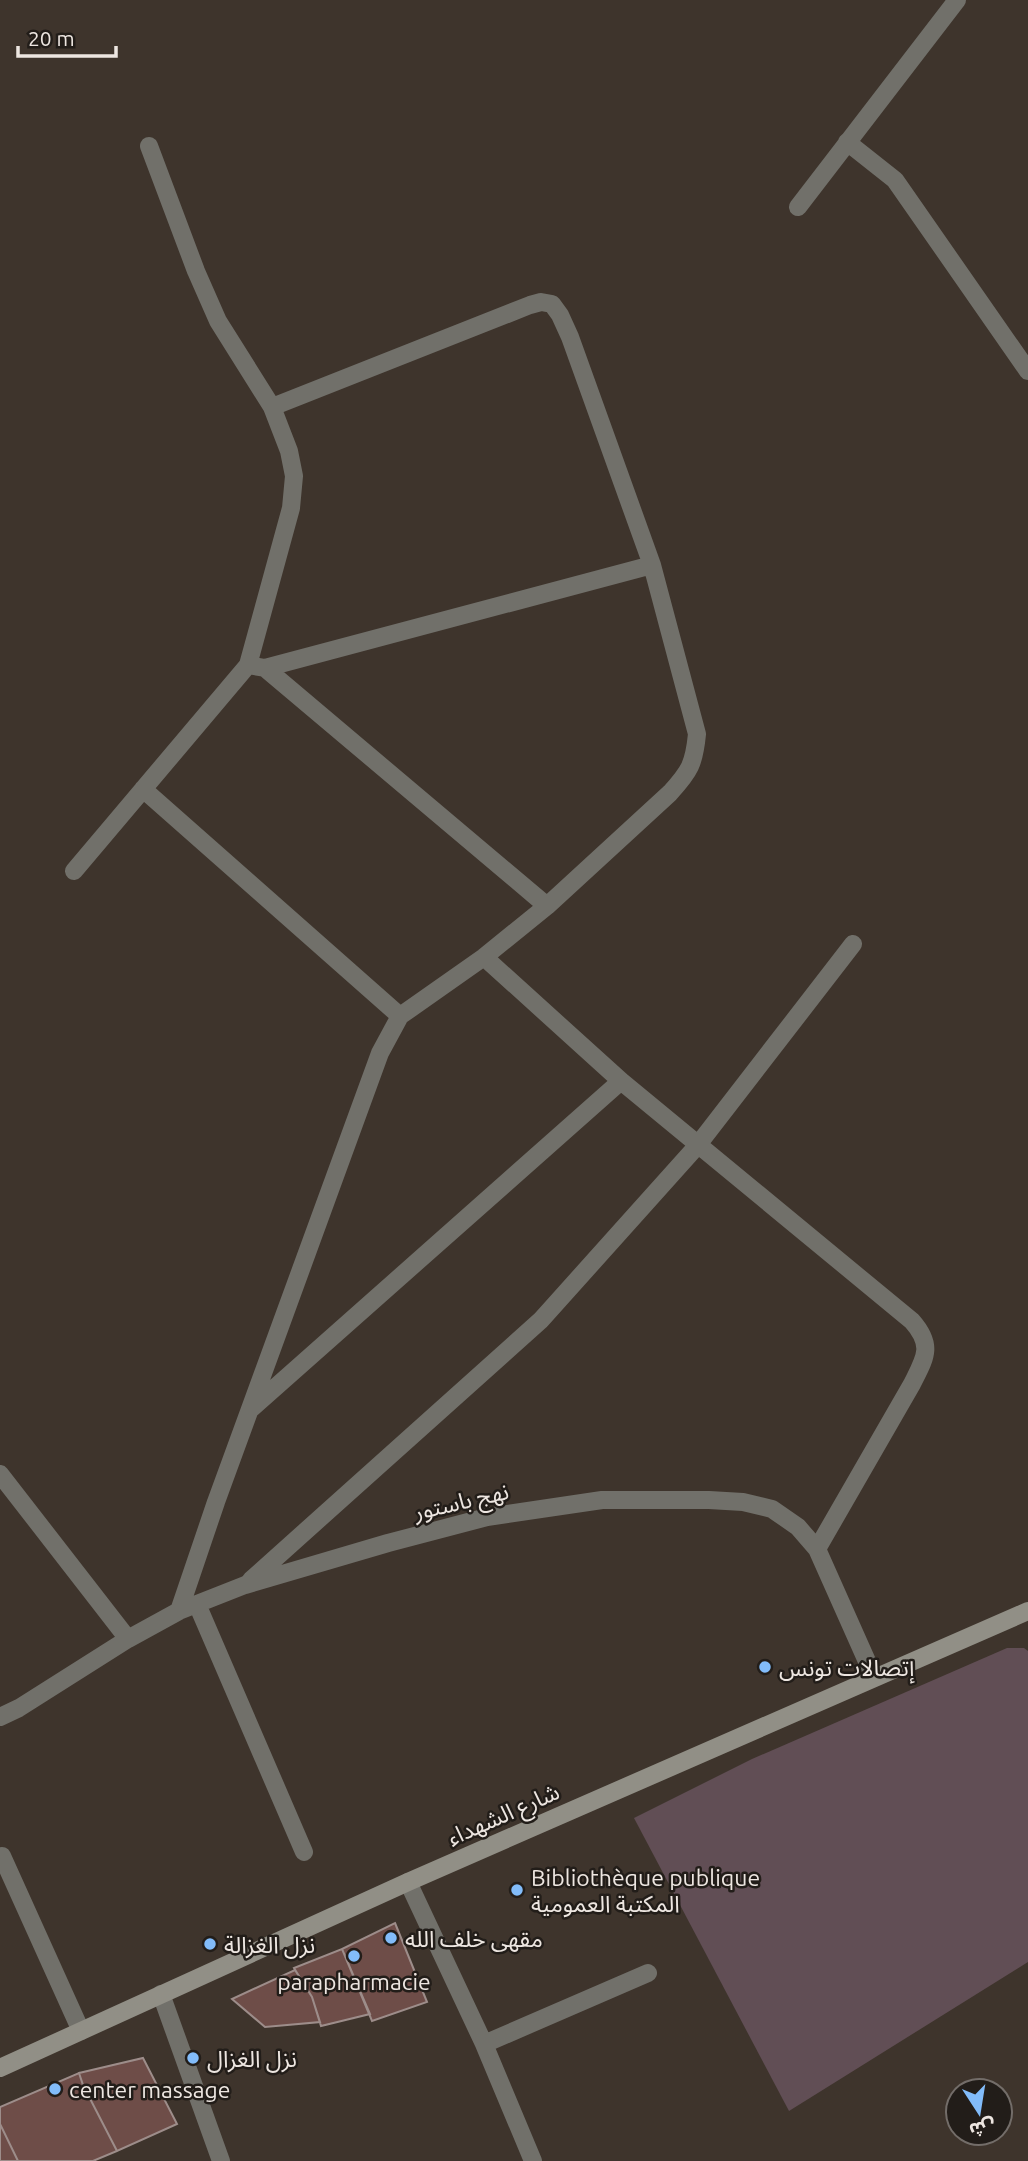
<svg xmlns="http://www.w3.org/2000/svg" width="1028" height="2161" viewBox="0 0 1028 2161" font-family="Ubuntu,'Noto Sans Arabic',sans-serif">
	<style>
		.green { fill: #614e55 }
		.building { fill: #6e4d48; stroke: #9d8d8a; stroke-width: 2 }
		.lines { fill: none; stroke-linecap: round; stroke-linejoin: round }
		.lane { stroke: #71706a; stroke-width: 18 }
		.street { stroke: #71706a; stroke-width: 18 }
		.secondary { stroke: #918f86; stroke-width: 18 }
		.poi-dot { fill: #82bcfa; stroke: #221d19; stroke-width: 2.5 }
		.labels { text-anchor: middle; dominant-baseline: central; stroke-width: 5; stroke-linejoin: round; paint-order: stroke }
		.street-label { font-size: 23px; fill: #ede6e1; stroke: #221d19 }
		.poi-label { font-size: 23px; fill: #ede6e1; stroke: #221d19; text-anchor: start }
	</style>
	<rect width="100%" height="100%" fill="#3e342c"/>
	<path class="green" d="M1007,1648H1024L1028,1651V1962L789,2111L634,1818L752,1759Z"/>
	<path class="building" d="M395,1923L427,2002L372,2021L342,1949Z
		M342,1949L370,2014L321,2026L312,1997L294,1968Z
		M295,1970L312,1997L320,2022L265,2027L232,1999Z
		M143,2058L177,2124L117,2151L83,2085L79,2073Z
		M79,2073L83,2085L117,2151L93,2161H18L0,2124V2107Z
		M0,2124L18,2161H0Z"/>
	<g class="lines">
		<path class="lane" d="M847,142L895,180L1028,371
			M798,207L957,0
			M408,1882L484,2044L533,2161
			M161,1994L221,2161
			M484,2044L648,1973"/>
		<path class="street" d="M149,146L196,271L218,321L272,407L289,451L294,476L291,508L248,665
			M265,668L547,906
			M143,789L400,1016
			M74,871L248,665L265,668L652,565
			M484,957L621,1081L912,1321C934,1346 925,1358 912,1384L817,1549
			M252,1408L621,1081
			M0,1474L128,1639
			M251,1580L541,1320L697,1146L853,944
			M197,1604L304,1852
			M179,1611L216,1502L380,1053L400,1016L484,957L547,906L670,793C690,771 694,764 697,734L652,565L570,337L560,315L552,304L541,302L530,305L272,407
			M0,1717L19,1708L128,1639L179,1611L245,1585L388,1543L487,1517L602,1500H709L743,1502L772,1509L798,1527L817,1549L874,1677
			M2,1856L81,2031"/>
		<path class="secondary" d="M0,2068L408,1882L1028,1611"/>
	</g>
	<g class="poi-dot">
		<circle cx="765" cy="1667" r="7"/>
		<circle cx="517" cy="1890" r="7"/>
		<circle cx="391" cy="1938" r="7"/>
		<circle cx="210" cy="1944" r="7"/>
		<circle cx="354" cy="1956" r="7"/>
		<circle cx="193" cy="2058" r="7"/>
		<circle cx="55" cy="2089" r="7"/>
	</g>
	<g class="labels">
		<g class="street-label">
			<text transform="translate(461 1501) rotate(-13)">نهج باستور</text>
			<text transform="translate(503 1814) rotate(-24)">شارع الشهداء</text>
		</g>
		<g class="poi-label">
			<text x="779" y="1667">إتصالات تونس</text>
			<text x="531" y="1877">Bibliothèque publique<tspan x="531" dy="26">المكتبة العمومية</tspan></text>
			<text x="405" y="1938">مقهى خلف الله</text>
			<text x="224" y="1944">نزل الغزالة</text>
			<text x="354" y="1981" text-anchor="middle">parapharmacie</text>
			<text x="207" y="2058">نزل الغزال</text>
			<text x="69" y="2089">center massage</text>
		</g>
	</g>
	<g transform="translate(979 2112) rotate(168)"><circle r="33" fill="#221d19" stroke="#736d69" stroke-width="2"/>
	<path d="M0-5L12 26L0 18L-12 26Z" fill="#82bcfa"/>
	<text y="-10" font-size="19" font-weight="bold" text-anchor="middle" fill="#ede6e1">ش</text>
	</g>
	<path d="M18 46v10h98v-10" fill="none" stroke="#ede6e1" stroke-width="3.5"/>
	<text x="28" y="46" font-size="21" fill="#ede6e1" stroke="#221d19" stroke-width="5" paint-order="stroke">20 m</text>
</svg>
